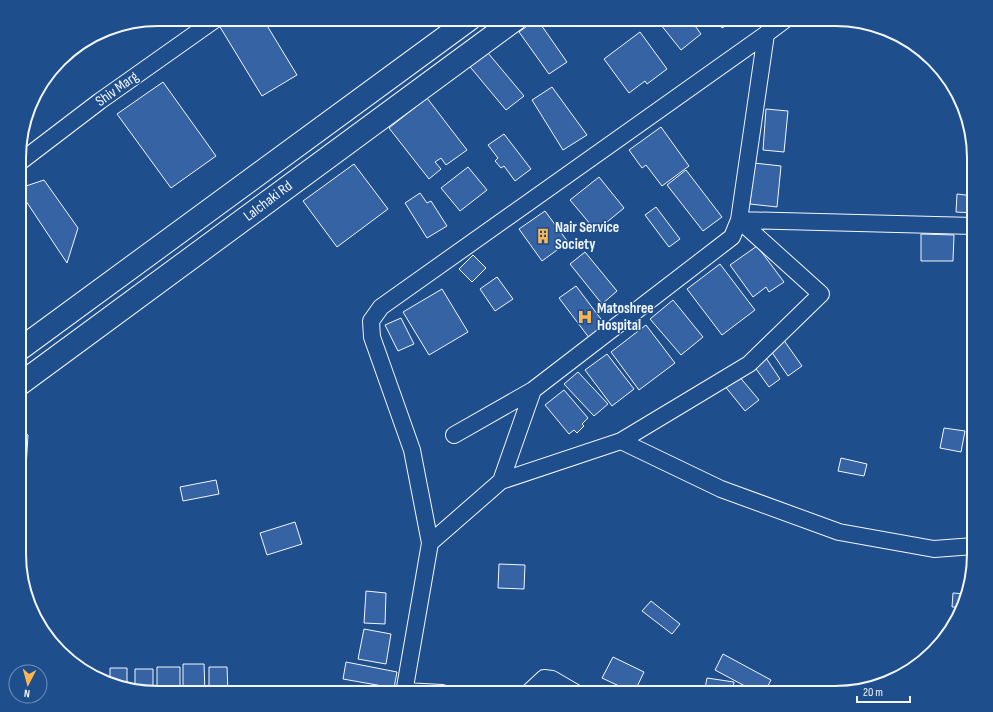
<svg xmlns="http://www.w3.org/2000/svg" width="993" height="712" viewBox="0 0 993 712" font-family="'Sofia Sans Condensed',sans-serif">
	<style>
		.building { fill: #3563a3; stroke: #f2f6ff }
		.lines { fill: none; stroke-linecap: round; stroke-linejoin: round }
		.minor-casing { stroke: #f2f6ff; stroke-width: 18 }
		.secondary-casing { stroke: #f2f6ff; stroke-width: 24 }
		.minor { stroke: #1f4e8c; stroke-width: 16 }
		.secondary { stroke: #1f4e8c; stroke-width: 22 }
		.labels { text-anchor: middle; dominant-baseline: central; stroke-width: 3; stroke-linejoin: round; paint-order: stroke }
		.street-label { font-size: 15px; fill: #f2f6ff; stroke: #1f4e8c }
		.poi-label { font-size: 15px; font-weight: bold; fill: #f2f6ff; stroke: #1f4e8c; text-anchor: start }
		.rim { fill: none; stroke: #f2f6ff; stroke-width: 2 }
	</style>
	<rect width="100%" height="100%" fill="#1f4e8c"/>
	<path class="building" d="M234,19H263L297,75L262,96L220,27Z
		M537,19L567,62L549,74L519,32Z
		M690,19L701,34L681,50L657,20Z
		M717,19H738L722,28Z
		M640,32L667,69L647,84L645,81L629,93L604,59Z
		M483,47L524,96L506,110L466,62Z
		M163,82L216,156L171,188L117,114Z
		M552,87L587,135L563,150L532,100Z
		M427,98L467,150L446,165L441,158L435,162L441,169L429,179L389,128Z
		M766,109L788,111L784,152L763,150Z
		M661,127L689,166L662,186L646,165L642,168L629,150Z
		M504,134L531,169L515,181L504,166L501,168L495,161L498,158L488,145Z
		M754,163L781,166L777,207L750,204Z
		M354,164L388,209L337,247L303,201Z
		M468,167L487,190L460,211L441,188Z
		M686,170L722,217L703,231L667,185Z
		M599,177L624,208L596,231L570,200Z
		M44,180L78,228L67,263L20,192V188Z
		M420,193L427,203L431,201L447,226L427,238L405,203Z
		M957,194L974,196V213L956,212Z
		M656,207L680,239L669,247L645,215Z
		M545,211L568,242L542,261L519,229Z
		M921,234L954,235L953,261H921Z
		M757,246L784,282L769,292L766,287L753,297L730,265Z
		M585,252L617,291L602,304L570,264Z
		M473,255L486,268L472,282L459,269Z
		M720,264L755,310L722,335L687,289Z
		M497,277L513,299L495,311L480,289Z
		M576,286L607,327L590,339L559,298Z
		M442,289L468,332L429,355L403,312Z
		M673,300L703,337L681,355L650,319Z
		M401,318L414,344L398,351L385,325Z
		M646,325L675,363L639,390L611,352Z
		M783,339L802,366L788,376L769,348Z
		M607,354L634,389L612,406L585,370Z
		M766,358L780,379L769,387L754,366Z
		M578,372L608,404L594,416L564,384Z
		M738,375L759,400L745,411L724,385Z
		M564,390L588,418L582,424L584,426L577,433L574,430L569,434L545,405Z
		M944,428L965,431L961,452L940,448Z
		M20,430L28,435L25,485H20Z
		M841,458L867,464L864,476L838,471Z
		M216,480L219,494L183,501L180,487Z
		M295,522L302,544L267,555L260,533Z
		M499,564L525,565L524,589L498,588Z
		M366,591L386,593L385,624L364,623Z
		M953,593L967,594L963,607H952Z
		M651,601L680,624L672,634L642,611Z
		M364,629L391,634L386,664L358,659Z
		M723,654L771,680L764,693H758L715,670Z
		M613,657L644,672L634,693L602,678Z
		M346,662L397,672L394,688L343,679Z
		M183,664H204L205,693H183Z
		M157,667H180V693H157Z
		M209,667H227L228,693H209Z
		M110,668H127V688L110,684Z
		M135,669H153V693L135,690Z
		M707,678L734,682L732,693H704Z"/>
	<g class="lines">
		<g class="minor-casing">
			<path id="minor" d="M20,162L100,101L216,19
				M739,220L974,226
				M454,435L533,390
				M621,441L721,489L839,532L934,549L974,546
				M501,481L621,441L749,364L821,294L739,220
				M430,543L412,450L372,337L371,321L381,307L766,34
				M404,691L442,693
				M404,693L430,543L501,481L533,390L732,237L739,220L766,34L786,19
				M528,693L544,678L552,679L576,693"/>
		</g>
		<g class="secondary-casing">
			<path id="secondary" d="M20,349L470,19
				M20,384L516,19"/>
		</g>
		<use href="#minor" class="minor"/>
		<use href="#secondary" class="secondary"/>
	</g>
	<defs>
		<g id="building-bare" transform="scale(1.2)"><path d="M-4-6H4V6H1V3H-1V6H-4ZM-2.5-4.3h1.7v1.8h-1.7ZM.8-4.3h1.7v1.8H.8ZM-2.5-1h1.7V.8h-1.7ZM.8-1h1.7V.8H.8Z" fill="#ffb74d" stroke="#1f4e8c" stroke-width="2.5" paint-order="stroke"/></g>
		<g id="hospital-bare" transform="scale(1.2)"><path d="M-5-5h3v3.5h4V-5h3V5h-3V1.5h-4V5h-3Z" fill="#ffb74d" stroke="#1f4e8c" stroke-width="2.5" paint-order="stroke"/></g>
	</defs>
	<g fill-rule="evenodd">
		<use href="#building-bare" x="543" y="236"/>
		<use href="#hospital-bare" x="585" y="317"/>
	</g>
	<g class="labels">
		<g class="street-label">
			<text transform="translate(117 89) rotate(-36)">Shiv Marg</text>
			<text transform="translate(268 201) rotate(-37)">Lalchaki Rd</text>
		</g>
		<g class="poi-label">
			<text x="555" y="227">Nair Service<tspan x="555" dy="17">Society</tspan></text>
			<text x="597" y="308">Matoshree<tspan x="597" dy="17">Hospital</tspan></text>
		</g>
	</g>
	<path d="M0 0H993V712H0ZM158 26H835A132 132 0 0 1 967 158V554A132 132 0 0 1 835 686H158A132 132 0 0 1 26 554V158A132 132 0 0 1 158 26Z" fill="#1f4e8c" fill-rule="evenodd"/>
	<path class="rim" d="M158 26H835A132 132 0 0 1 967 158V554A132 132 0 0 1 835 686H158A132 132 0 0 1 26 554V158A132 132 0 0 1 158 26Z"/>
	<g transform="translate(28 684) rotate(186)"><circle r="19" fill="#1f4e8c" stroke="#7391ba"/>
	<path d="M0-3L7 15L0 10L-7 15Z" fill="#ffb74d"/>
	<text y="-6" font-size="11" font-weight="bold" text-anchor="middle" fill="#f2f6ff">N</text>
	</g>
	<path d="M857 696v6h53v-6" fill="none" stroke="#f2f6ff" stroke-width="2"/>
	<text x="863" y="696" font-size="12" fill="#f2f6ff" stroke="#1f4e8c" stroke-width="3" paint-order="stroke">20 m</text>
</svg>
